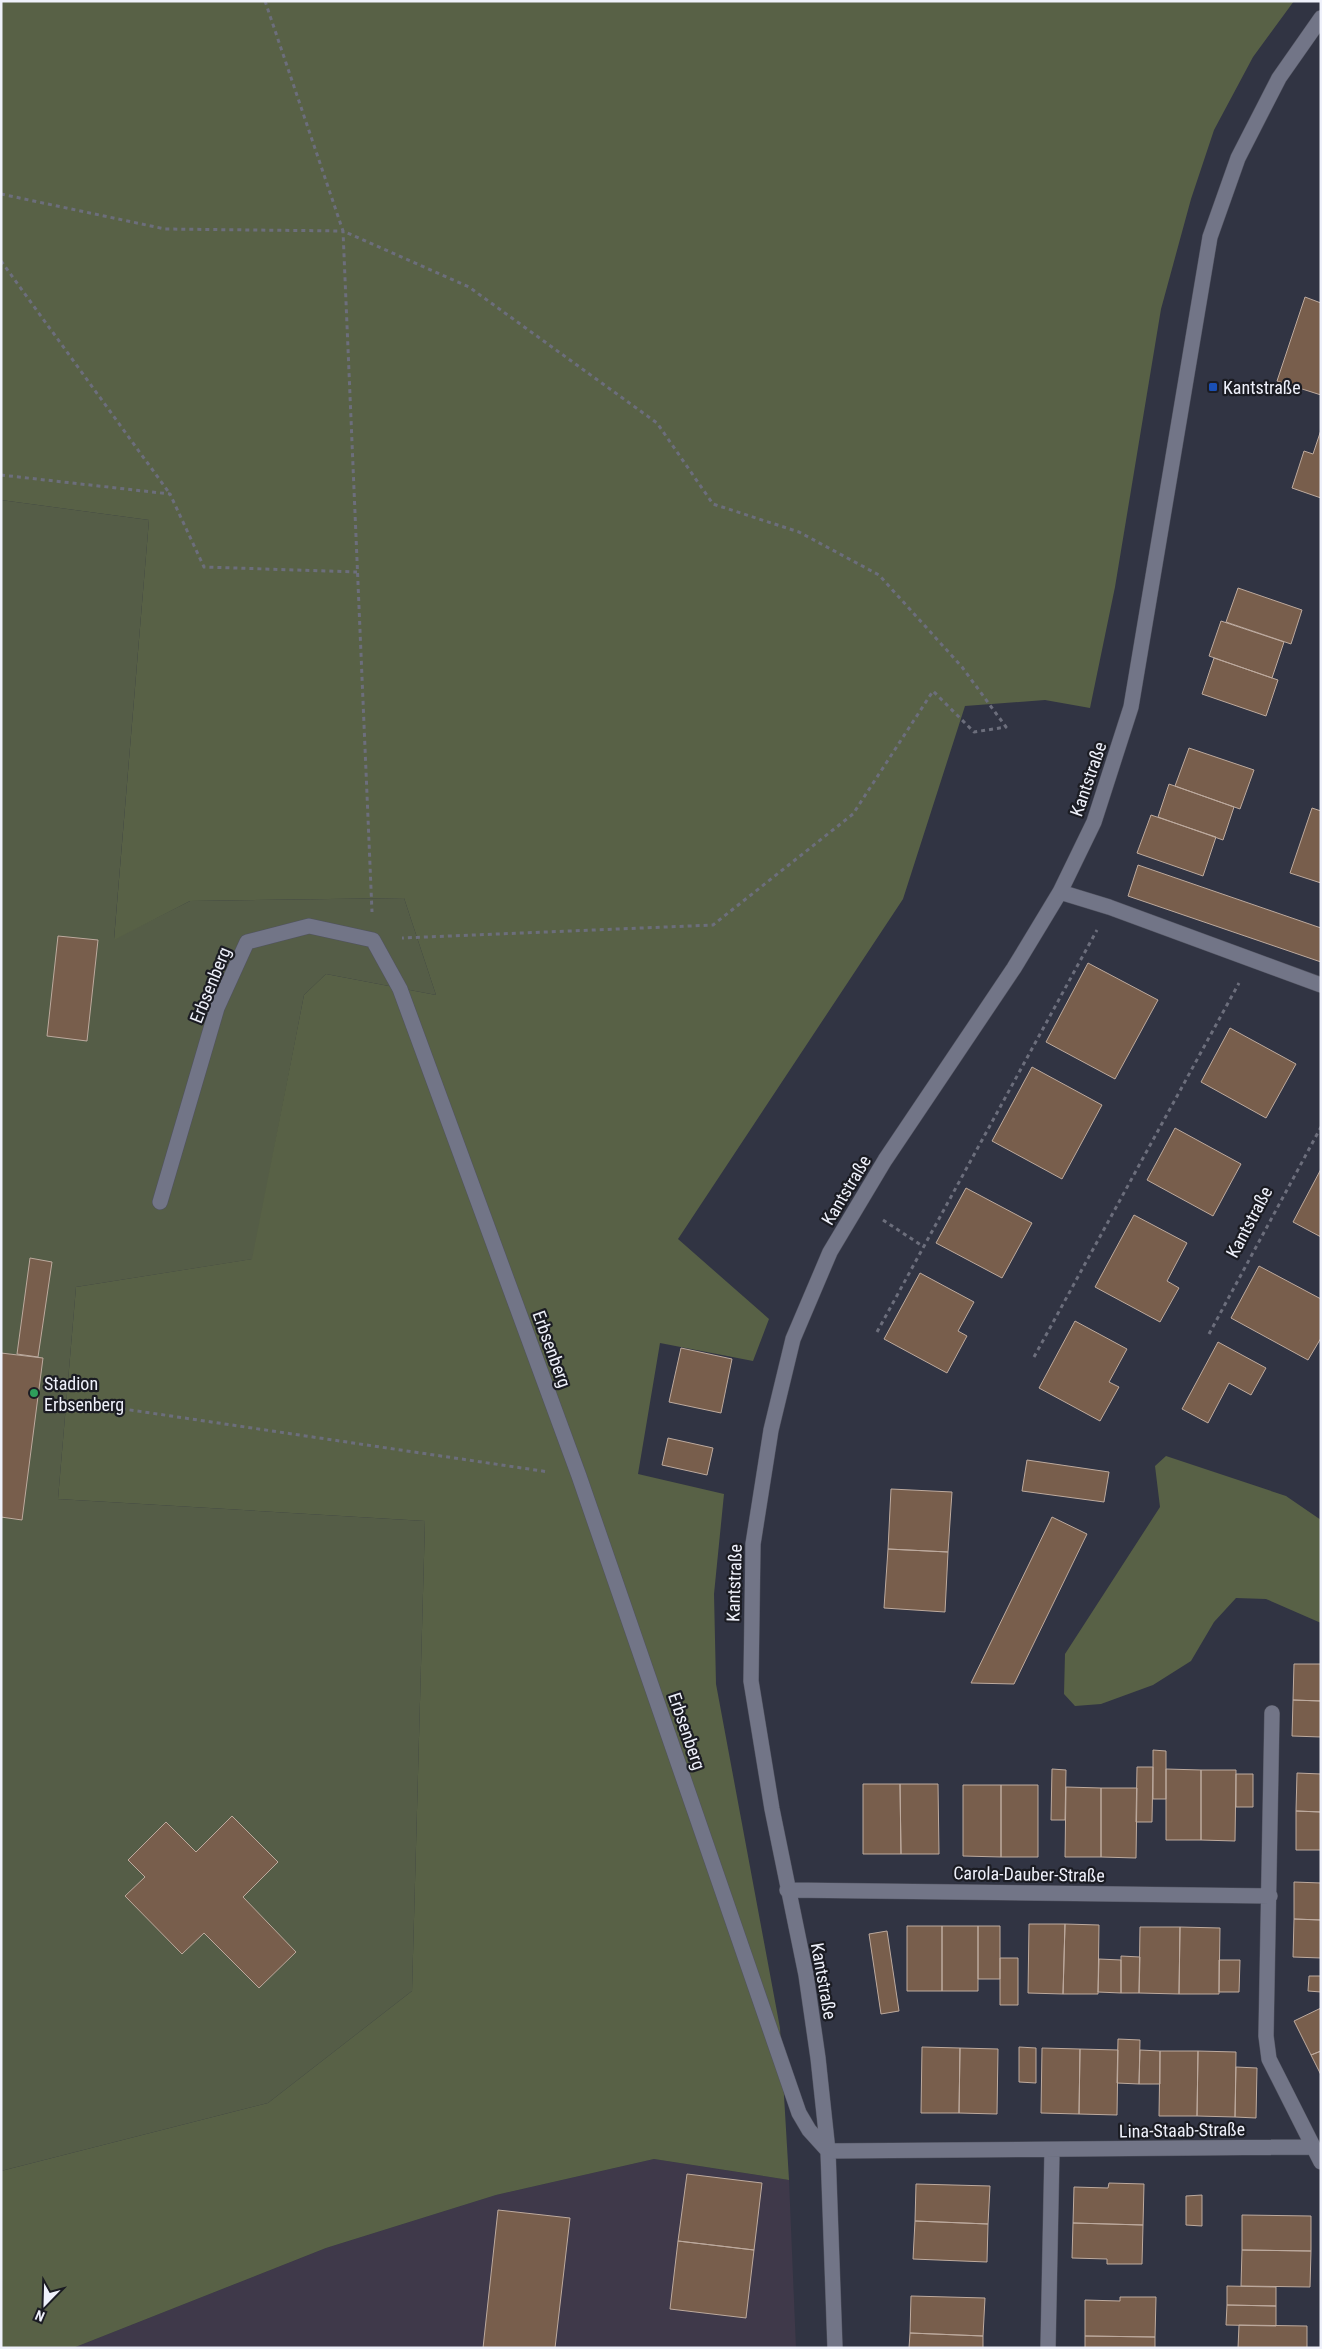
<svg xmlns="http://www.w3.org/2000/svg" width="1322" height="2349" viewBox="0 0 1322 2349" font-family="'Roboto Condensed',sans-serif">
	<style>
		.industrial { fill: #3f394a }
		.green { fill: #555d47 }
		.forest { fill: #586146 }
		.building { fill: #785e4c; stroke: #bdaa9e }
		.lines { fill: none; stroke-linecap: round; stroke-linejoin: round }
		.minor-casing { stroke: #515360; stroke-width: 16 }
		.path { stroke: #6c6e7c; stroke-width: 3; stroke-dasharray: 4 4; stroke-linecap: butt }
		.minor { stroke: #727587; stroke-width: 15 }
		.transit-dot { fill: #1a4fb4; stroke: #1b1c23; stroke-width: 2 }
		.leisure-dot { fill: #2e9e5b; stroke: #1b1c23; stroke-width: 2 }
		.labels { text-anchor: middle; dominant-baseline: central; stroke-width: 4.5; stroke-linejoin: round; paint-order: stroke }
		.poi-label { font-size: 18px; fill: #eff1fb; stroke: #1b1c23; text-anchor: start }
		.street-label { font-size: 18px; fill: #eff1fb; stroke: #1b1c23 }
	</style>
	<rect width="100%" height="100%" fill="#313443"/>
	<path class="industrial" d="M654,2159L789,2180L796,2348H73L326,2248L496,2195Z"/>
	<path class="green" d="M1,500L149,520L114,939L190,901L404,898L436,995L326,974L304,995L253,1259L76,1287L58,1499L425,1521L412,1991L268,2103L1,2171Z"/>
	<path class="forest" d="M1,1H1294L1253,57L1214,130L1191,199L1161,309L1115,587L1090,708L1045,700L965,706L903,899L678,1239L769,1319L753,1361L660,1343L638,1474L724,1494L714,1594L716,1684L780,2028L789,2180L654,2159L496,2195L326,2248L73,2348H1V2171L268,2103L412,1991L425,1521L58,1499L76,1287L252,1259L304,995L326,974L436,995L404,898L190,901L114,940L149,520L1,500Z
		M1166,1456L1286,1496L1321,1520V1623L1266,1599L1236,1598L1214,1622L1191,1661L1153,1685L1101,1704L1075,1706L1064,1694L1065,1654L1160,1507L1155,1466Z"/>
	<path class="building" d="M1305,297L1321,303V395L1277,381Z
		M1321,430V498L1292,488L1304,451L1313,454Z
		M1238,588L1302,610L1291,644L1226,622Z
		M1221,621L1284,642L1272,678L1209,656Z
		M1214,658L1278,680L1266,716L1202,694Z
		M1189,748L1254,770L1240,809L1175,786Z
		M1169,784L1234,807L1223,840L1158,817Z
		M1312,808L1321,811V883L1290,873Z
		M1151,815L1216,837L1203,876L1137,853Z
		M1138,865L1321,928V962L1128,896Z
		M58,936L98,940L87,1041L47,1036Z
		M1088,963L1158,1000L1115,1079L1046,1042Z
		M1230,1028L1296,1064L1266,1118L1201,1082Z
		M1032,1067L1102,1105L1062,1179L992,1141Z
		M1175,1128L1241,1164L1213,1216L1147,1180Z
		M1321,1169V1237L1293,1222Z
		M966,1188L1032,1223L1002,1278L936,1243Z
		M1134,1215L1187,1243L1167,1281L1179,1288L1160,1322L1095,1287Z
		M30,1258L52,1262L38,1357L17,1354Z
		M1259,1266L1321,1299V1338L1308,1360L1231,1318Z
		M920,1273L974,1302L958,1331L967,1336L947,1373L884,1339Z
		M1075,1321L1127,1349L1109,1382L1119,1387L1100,1421L1039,1388Z
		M1218,1342L1266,1368L1251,1395L1229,1383L1208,1423L1182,1409Z
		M681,1348L732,1359L721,1413L669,1402Z
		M1,1353L43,1358L22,1520L1,1517Z
		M668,1438L713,1448L707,1475L662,1465Z
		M1027,1460L1109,1472L1104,1502L1022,1491Z
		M891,1489L952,1492L948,1552L888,1549Z
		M1052,1517L1087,1534L1014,1684L971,1683Z
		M888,1549L948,1552L945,1612L884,1608Z
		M1294,1664H1321V1701L1293,1700Z
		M1293,1700L1321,1701V1737L1292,1736Z
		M1153,1750L1166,1751V1799H1153Z
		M1137,1767H1153L1152,1822H1136Z
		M1052,1769L1066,1770L1065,1820H1051Z
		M1166,1769L1201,1770V1840H1166Z
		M1201,1770H1236L1235,1841L1201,1840Z
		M1297,1773L1321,1774V1812L1296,1811Z
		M1236,1774H1253V1807H1236Z
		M863,1784H900L901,1854H863Z
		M900,1784H938L939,1854H901Z
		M963,1785H1001V1857L963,1856Z
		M1001,1785H1038V1857H1001Z
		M1066,1787L1101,1788V1857H1065Z
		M1101,1788H1137L1136,1858L1101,1857Z
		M1296,1811L1321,1812V1850H1296Z
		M232,1816L278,1862L243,1897L296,1952L259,1988L204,1933L182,1954L125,1896L145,1877L128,1860L166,1822L196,1852Z
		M1294,1882L1321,1883V1920L1294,1919Z
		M1294,1919L1321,1920V1958L1293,1957Z
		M1029,1924H1065L1063,1994L1028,1993Z
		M1065,1924L1099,1925L1098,1994H1063Z
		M907,1926H942V1991H907Z
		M942,1926H978V1991H942Z
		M978,1926H1000V1979H978Z
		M1140,1927H1180L1179,1994L1139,1993Z
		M1180,1927L1220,1928L1219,1994H1179Z
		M887,1931L899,2011L881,2014L869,1934Z
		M1121,1956L1140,1957L1139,1993H1121Z
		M1000,1958H1018V2005H1000Z
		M1099,1959L1121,1960V1993L1098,1992Z
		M1219,1960H1240L1239,1992H1219Z
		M1309,1976H1321V1992L1308,1991Z
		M1321,2008V2051L1311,2055L1294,2021Z
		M1118,2039L1140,2040L1139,2084L1117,2083Z
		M922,2047L960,2048L959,2113H921Z
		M1019,2047L1036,2048V2083L1019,2082Z
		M960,2048L998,2049L997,2114L959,2113Z
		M1042,2048L1080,2049L1079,2114L1041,2113Z
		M1080,2049L1118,2050L1117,2115L1079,2114Z
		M1140,2050L1160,2051V2084H1139Z
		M1160,2051H1198L1197,2116H1159Z
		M1198,2051L1236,2052L1235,2117L1197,2116Z
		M1321,2051V2075L1311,2055Z
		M1236,2067L1257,2068L1256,2118L1235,2117Z
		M687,2174L762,2183L754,2250L678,2241Z
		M1109,2183L1144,2184L1143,2225L1073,2223L1074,2187L1108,2188Z
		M916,2184L990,2186L988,2224L915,2221Z
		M1202,2195V2226L1186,2225V2196Z
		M498,2210L570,2218L555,2348H483Z
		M1242,2215L1311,2216V2251L1242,2250Z
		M915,2221L988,2224L987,2262L913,2259Z
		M1073,2223L1143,2225L1142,2264H1107V2259L1072,2258Z
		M678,2241L754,2250L746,2318L670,2309Z
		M1242,2250L1311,2251L1310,2287L1241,2286Z
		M1227,2286L1276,2287V2306L1227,2305Z
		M911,2296L985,2298L983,2336L910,2333Z
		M1120,2297H1156L1155,2337L1085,2336V2300L1120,2301Z
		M1227,2305L1276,2306V2326L1226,2325Z
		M1239,2325L1307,2326V2348H1238Z
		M910,2333L983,2336V2348H909Z
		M1085,2336L1155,2337V2348H1085Z"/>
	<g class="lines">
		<g class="minor-casing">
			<path id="minor" d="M1060,892L1109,907L1321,985
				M160,1202L217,1008L247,942L309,926L373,940L400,989L579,1476L799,2113L809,2130L828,2151L1313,2147
				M1272,1713L1266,2036L1269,2059L1321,2162
				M787,1890L1270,1896
				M835,2348L828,2151L818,2058L806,1975L772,1809L751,1681L753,1544L771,1430L793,1339L830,1252L885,1160L1014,968L1060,892L1094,822L1131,707L1210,237L1238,158L1279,78L1321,18
				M1048,2348L1052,2151"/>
		</g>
		<path class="path" d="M265,1L343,231L469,287L657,423L713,504L799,532L879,575L962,667L1006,727L974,732L933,691L853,814L713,925L402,938
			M1,194L165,229L343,231L372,912
			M1,261L170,494
			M1,475L170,494L204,567L357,572
			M883,1220L924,1247
			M877,1332L1097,930
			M1209,1334L1321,1127
			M1034,1357L1239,983
			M90,1404L549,1472"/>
		<use href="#minor" class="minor"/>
	</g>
	<rect class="transit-dot" x="1208" y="382" width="10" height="10" rx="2.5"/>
	<circle class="leisure-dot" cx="34" cy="1393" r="5"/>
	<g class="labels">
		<g class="poi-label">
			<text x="1223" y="387">Kantstraße</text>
			<text x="44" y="1383">Stadion<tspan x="44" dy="21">Erbsenberg</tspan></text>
		</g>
		<g class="street-label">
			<text transform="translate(1088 779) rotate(-71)">Kantstraße</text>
			<text transform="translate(210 985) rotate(-68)">Erbsenberg</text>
			<text transform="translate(846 1190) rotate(-59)">Kantstraße</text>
			<text transform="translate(1249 1222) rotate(-62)">Kantstraße</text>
			<text transform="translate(552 1349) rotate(70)">Erbsenberg</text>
			<text transform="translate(734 1583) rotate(-88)">Kantstraße</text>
			<text transform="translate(687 1731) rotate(71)">Erbsenberg</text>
			<text transform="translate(1029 1874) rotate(1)">Carola-Dauber-Straße</text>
			<text transform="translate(824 1981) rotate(80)">Kantstraße</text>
			<text transform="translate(1182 2130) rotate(-1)">Lina-Staab-Straße</text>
		</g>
	</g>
	<rect width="1322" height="2349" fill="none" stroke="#eff1fb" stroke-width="5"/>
	<g transform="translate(45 2304) rotate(203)" stroke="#1b1c23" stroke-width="4" paint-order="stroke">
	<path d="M0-4L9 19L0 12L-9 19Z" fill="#eff1fb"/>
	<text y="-8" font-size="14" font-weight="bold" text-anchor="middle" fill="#eff1fb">N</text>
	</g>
</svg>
